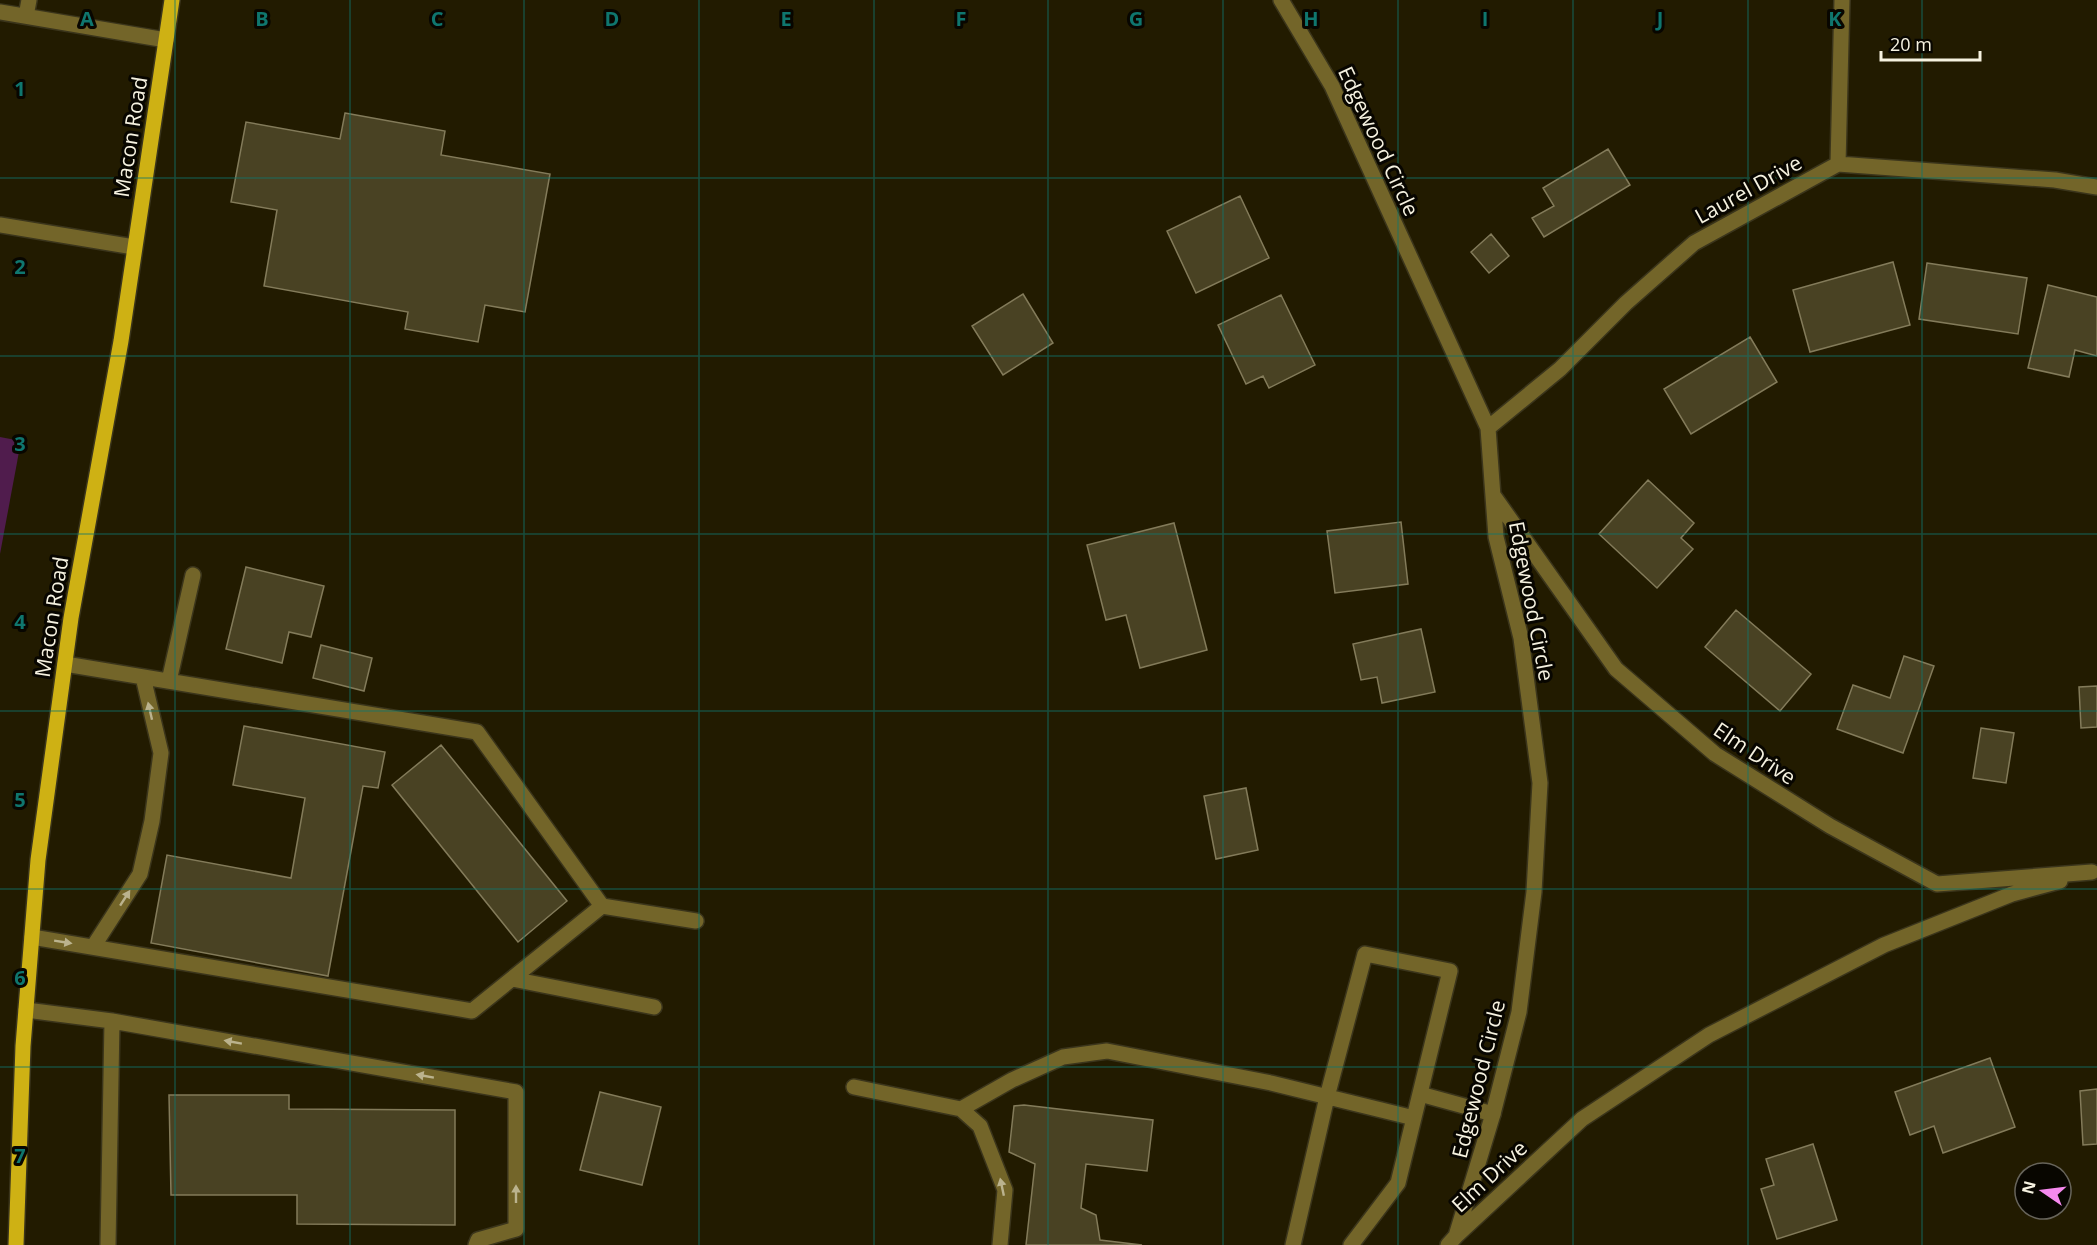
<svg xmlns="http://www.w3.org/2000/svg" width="2097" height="1245" viewBox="0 0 2097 1245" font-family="'Open Sans',sans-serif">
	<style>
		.green { fill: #501c4d }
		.building { fill: #494223; stroke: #837b5a; stroke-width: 1.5 }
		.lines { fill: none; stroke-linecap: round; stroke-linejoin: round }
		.lane-casing { stroke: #3b351b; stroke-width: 18 }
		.street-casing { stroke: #3b351b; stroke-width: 18 }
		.primary-casing { stroke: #3b351b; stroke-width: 18 }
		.lane { stroke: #736529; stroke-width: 15 }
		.street { stroke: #736529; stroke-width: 15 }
		.primary { stroke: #ceb114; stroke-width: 15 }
		.oneway { fill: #bbb38e }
		.grid { fill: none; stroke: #0f766e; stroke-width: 1.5; stroke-opacity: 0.55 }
		.labels { text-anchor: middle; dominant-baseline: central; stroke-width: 6; stroke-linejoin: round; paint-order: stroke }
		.street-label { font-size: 21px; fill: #f6f2e0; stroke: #080600 }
		.grid-label { font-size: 20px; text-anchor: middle; font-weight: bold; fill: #0f766e; stroke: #080600; stroke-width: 6; stroke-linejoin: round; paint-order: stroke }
	</style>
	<rect width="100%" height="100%" fill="#221b00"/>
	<path class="green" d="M0,437L21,441L0,554Z"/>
	<path class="building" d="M345,113L445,131L441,155L550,174L525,312L485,305L478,342L405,329L408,312L264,286L277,210L231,202L246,122L340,139Z
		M1608,149L1630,185L1544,237L1532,218L1554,206L1543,188Z
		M1240,196L1269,258L1196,293L1167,231Z
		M1491,234L1509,256L1489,273L1471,252Z
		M1893,262L1910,325L1810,352L1793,290Z
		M1927,263L2027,278L2018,334L1919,319Z
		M2048,285L2097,297V356L2075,350L2069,377L2028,368Z
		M1023,294L1053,343L1003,375L972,326Z
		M1281,295L1315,365L1269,388L1263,376L1246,384L1218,325Z
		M1750,337L1777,382L1691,434L1664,389Z
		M1648,480L1694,523L1681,538L1693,549L1657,588L1599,534Z
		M1401,522L1408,584L1335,593L1327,531Z
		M1174,523L1207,650L1140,668L1126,615L1106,620L1087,545Z
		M246,567L324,586L311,637L289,632L282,663L226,649Z
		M1736,610L1811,674L1780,711L1705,647Z
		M1421,629L1435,692L1382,703L1377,677L1361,680L1353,644Z
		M321,645L372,658L364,691L313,678Z
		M1904,656L1934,666L1903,753L1837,729L1853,685L1890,698Z
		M2097,686V727L2081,728L2079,687Z
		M244,726L385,752L378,788L363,786L328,976L151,943L167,855L291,878L305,798L233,785Z
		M1981,728L2014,733L2006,783L1973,778Z
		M441,745L567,901L518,942L392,785Z
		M1246,788L1258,850L1216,859L1204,796Z
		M1990,1058L2015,1127L1943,1153L1934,1126L1910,1135L1895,1092Z
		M2097,1089V1144L2083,1145L2080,1091Z
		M600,1092L661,1107L642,1185L580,1170Z
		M169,1095H289V1109L455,1110V1225L297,1224V1195H171Z
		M1024,1105L1153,1120L1147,1171L1086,1164L1081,1208L1096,1215L1100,1240L1142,1245H1026L1035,1164L1009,1152L1014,1106Z
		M1813,1144L1837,1220L1777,1239L1761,1189L1774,1185L1766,1159Z"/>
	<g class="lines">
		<g class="lane-casing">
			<path id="lane" d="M0,12L166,40
				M26,16L29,0
				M0,225L134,247
				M169,681L193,575
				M602,906L696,921
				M32,937L472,1011L602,906L477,732L65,664
				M93,947L140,874L152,821L161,753L143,677
				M512,979L654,1007
				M26,1010L112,1021L108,1245
				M112,1021L516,1092V1229L478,1240L476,1245
				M854,1087L961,1109L980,1126L1005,1190L1000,1245
				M1420,1094L1493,1114
				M961,1109L1012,1080L1063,1057L1107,1051L1271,1083L1414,1118
				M1293,1245L1327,1097L1365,954L1450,971L1398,1183L1351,1245"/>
		</g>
		<g class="street-casing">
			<path id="street" d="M1281,0L1332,86L1488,428L1496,537L1521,638L1540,783L1534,892L1519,1012L1493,1114L1456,1236L1448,1245
				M1838,164L1842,0
				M1488,428L1560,369L1626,303L1694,243L1838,164L2055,180L2097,187
				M1493,495L1616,669L1715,754L1830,826L1937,884L2092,872
				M1456,1236L1582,1119L1709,1035L1884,945L2012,894L2060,881"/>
		</g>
		<g class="primary-casing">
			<path id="primary" d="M16,1245L23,1046L38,860L71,618L121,341L172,0"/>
		</g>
		<use href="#lane" class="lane"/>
		<use href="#street" class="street"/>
		<use href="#primary" class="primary"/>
	</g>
	<defs><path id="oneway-solid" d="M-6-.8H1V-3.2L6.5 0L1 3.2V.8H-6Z" transform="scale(1.5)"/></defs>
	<g class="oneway">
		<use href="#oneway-solid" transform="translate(150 711) rotate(-103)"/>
		<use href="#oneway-solid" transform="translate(125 898) rotate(-57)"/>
		<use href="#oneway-solid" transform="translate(63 942) rotate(9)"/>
		<use href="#oneway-solid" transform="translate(233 1042) rotate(-170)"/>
		<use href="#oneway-solid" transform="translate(425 1076) rotate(-170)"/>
		<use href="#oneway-solid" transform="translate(1002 1187) rotate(-102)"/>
		<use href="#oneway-solid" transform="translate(516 1194) rotate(-90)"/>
	</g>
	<path class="grid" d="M175,0V1245M350,0V1245M524,0V1245M699,0V1245M874,0V1245M1048,0V1245M1223,0V1245M1398,0V1245M1573,0V1245M1748,0V1245M1922,0V1245M0,178H2097M0,356H2097M0,534H2097M0,711H2097M0,889H2097M0,1067H2097"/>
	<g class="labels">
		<g class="street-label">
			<text transform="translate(130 137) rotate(-81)">Macon Road</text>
			<text transform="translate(1379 141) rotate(65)">Edgewood Circle</text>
			<text transform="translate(1748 189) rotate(-29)">Laurel Drive</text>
			<text transform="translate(1532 601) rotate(79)">Edgewood Circle</text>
			<text transform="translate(51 617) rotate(-81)">Macon Road</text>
			<text transform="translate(1755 753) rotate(34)">Elm Drive</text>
			<text transform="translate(1478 1079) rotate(-76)">Edgewood Circle</text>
			<text transform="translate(1489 1176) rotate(-43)">Elm Drive</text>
		</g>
	</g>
	<g class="grid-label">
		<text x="87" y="26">A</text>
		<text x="262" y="26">B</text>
		<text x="437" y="26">C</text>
		<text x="612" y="26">D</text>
		<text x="786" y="26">E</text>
		<text x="961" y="26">F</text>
		<text x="1136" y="26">G</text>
		<text x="1311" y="26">H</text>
		<text x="1485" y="26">I</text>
		<text x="1660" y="26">J</text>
		<text x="1835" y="26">K</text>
		<text x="20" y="96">1</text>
		<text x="20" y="274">2</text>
		<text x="20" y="451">3</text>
		<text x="20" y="629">4</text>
		<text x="20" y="807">5</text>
		<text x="20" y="985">6</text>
		<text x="20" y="1163">7</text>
	</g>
	<g transform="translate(2043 1191) rotate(284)"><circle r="28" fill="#080600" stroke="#67645a" stroke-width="1.5"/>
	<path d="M0-4.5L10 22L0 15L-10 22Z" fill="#f689ee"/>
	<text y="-9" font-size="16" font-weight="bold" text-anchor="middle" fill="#f6f2e0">N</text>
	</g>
	<path d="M1881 51v9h99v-9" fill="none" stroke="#f6f2e0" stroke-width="3"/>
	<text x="1890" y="51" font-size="18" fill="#f6f2e0" stroke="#080600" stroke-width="4.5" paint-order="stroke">20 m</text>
</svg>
